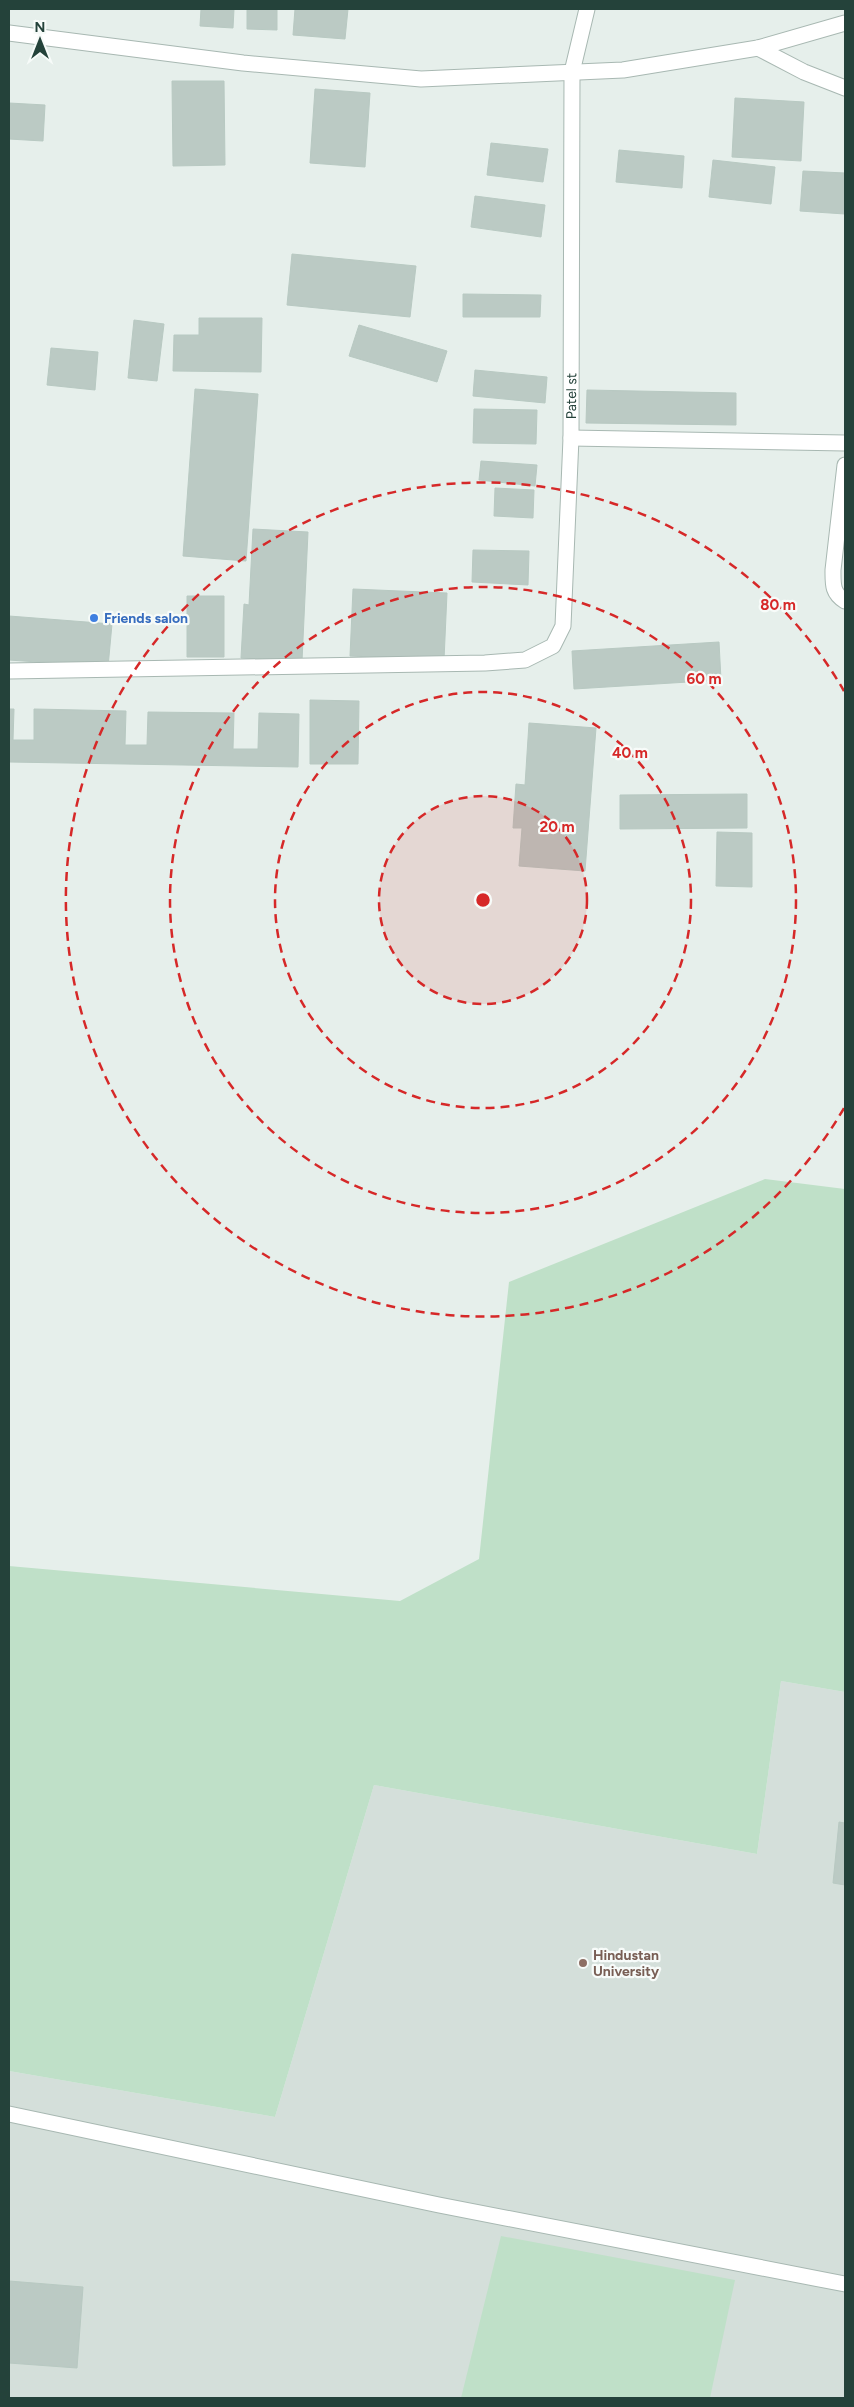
<svg xmlns="http://www.w3.org/2000/svg" width="854" height="2407" viewBox="0 0 854 2407" font-family="Figtree,sans-serif">
	<style>
		.built { fill: #d4dfda }
		.green { fill: #bfe0c8 }
		.building { fill: #bbcac4; stroke: #b8c9c2 }
		.lines { fill: none; stroke-linecap: round; stroke-linejoin: round }
		.service-casing { stroke: #a8b8b2; stroke-width: 17 }
		.minor-casing { stroke: #a8b8b2; stroke-width: 17 }
		.tertiary-casing { stroke: #a8b8b2; stroke-width: 17 }
		.service { stroke: #fff; stroke-width: 15 }
		.minor { stroke: #fff; stroke-width: 15 }
		.tertiary { stroke: #fff; stroke-width: 15 }
		.ring { fill: none; stroke: #d62828; stroke-width: 2.5; stroke-dasharray: 9 6 }
		.shop-dot { fill: #3f7fe0; stroke: #f7fbf9; stroke-width: 2 }
		.education-dot { fill: #8d6e63; stroke: #f7fbf9; stroke-width: 2 }
		.labels { text-anchor: middle; dominant-baseline: central; stroke-width: 4.5; stroke-linejoin: round; paint-order: stroke }
		.street-label { font-size: 14px; fill: #24423a; stroke: #f7fbf9 }
		.shop-label { font-size: 14px; font-weight: bold; fill: #366cbe; stroke: #f7fbf9; text-anchor: start }
		.education-label { font-size: 14px; font-weight: bold; fill: #785e54; stroke: #f7fbf9; text-anchor: start }
		.centre { fill: #d62828; stroke: #f7fbf9; stroke-width: 2.5 }
		.ring-label { font-size: 15px; text-anchor: middle; font-weight: bold; fill: #d62828; stroke: #f7fbf9; stroke-width: 4.5; stroke-linejoin: round; paint-order: stroke }
	</style>
	<rect width="100%" height="100%" fill="#e6efeb"/>
	<path class="built" d="M781,1681L845,1692V2398H9V2071L275,2117L374,1785L757,1854Z"/>
	<path class="green" d="M765,1179L845,1189V1692L781,1681L757,1854L374,1785L275,2117L9,2071V1566L400,1601L479,1559L509,1282Z
		M501,2236L735,2280L710,2398H461Z"/>
	<path class="building" d="M201,9H234L233,28L200,26Z
		M247,9H277V30L247,29Z
		M295,9H348L345,39L293,35Z
		M172,81H224L225,165L173,166Z
		M315,89L370,93L365,167L310,163Z
		M735,98L804,102L801,161L732,157Z
		M9,103L45,105L43,141L9,139Z
		M491,143L548,149L543,182L487,175Z
		M619,150L684,156L682,188L616,182Z
		M713,160L775,167L771,204L709,197Z
		M803,171L845,173V214L800,211Z
		M475,196L545,205L541,237L471,227Z
		M292,254L416,266L410,317L287,305Z
		M463,294L541,295L540,317H463Z
		M199,318H262L261,372L173,371L174,335H199Z
		M134,320L164,324L157,381L128,378Z
		M359,325L447,351L437,382L349,356Z
		M51,348L98,352L95,390L47,385Z
		M475,370L547,377L545,403L473,396Z
		M195,389L258,394L246,561L183,556Z
		M587,390L736,393V425L586,423Z
		M474,409L537,410L536,444L473,443Z
		M481,461L537,465L535,486L479,480Z
		M495,488L534,490L533,518L494,516Z
		M253,529L308,532L302,661L241,658L244,604L249,605Z
		M473,550L529,551L528,585L472,582Z
		M353,589L447,593L444,660L350,656Z
		M187,596H224V657H187Z
		M9,616L112,624L108,667L9,660Z
		M719,642L721,680L574,689L572,651Z
		M310,700L359,701L358,764H310Z
		M9,709H14L13,740H34V709L126,711L125,745H147L148,712L234,713L233,749H258L259,713L299,714L298,767L9,762Z
		M529,723L596,728L585,871L519,866L522,828H513L516,784L525,785Z
		M747,794V828L620,829V795Z
		M717,832L752,833V887L716,886Z
		M839,1822L845,1823V1885L833,1883Z
		M9,2281L83,2287L77,2368L9,2363Z"/>
	<g class="lines">
		<g class="service-casing">
			<path id="service" d="M9,2114L439,2205L845,2284"/>
		</g>
		<g class="minor-casing">
			<g id="minor">
				<path d="M758,48L804,72L845,88"/>
				<path d="M571,438L845,443"/>
				<path d="M845,465L833,570C833,584 832,593 845,601"/>
				<path id="s1" d="M9,671L485,663L525,660L553,646L563,626L571,438L572,72L587,9"/>
			</g>
		</g>
		<g class="tertiary-casing">
			<path id="tertiary" d="M9,33L243,63L421,79L623,70L758,48L845,23"/>
		</g>
		<use href="#service" class="service"/>
		<use href="#minor" class="minor"/>
		<use href="#tertiary" class="tertiary"/>
	</g>
	<circle cx="483" cy="900" r="104" fill="#d62828" fill-opacity=".12"/>
	<g class="ring">
		<circle cx="483" cy="900" r="104"/>
		<circle cx="483" cy="900" r="208"/>
		<circle cx="483" cy="900" r="313"/>
		<path d="M844 1108A417 417 0 1 1 844 691"/>
	</g>
	<circle class="shop-dot" cx="94" cy="618" r="5"/>
	<circle class="education-dot" cx="583" cy="1963" r="5"/>
	<g class="labels">
		<g class="street-label">
			<text stroke="none"><textPath href="#s1" startOffset="800">Patel st</textPath></text>
		</g>
		<g class="shop-label">
			<text x="104" y="618">Friends salon</text>
		</g>
		<g class="education-label">
			<text x="593" y="1955">Hindustan<tspan x="593" dy="16">University</tspan></text>
		</g>
	</g>
	<circle cx="483" cy="900" r="8" class="centre"/>
	<g class="ring-label">
		<text x="778" y="610">80 m</text>
		<text x="704" y="684">60 m</text>
		<text x="630" y="758">40 m</text>
		<text x="557" y="832">20 m</text>
	</g>
	<rect width="854" height="2407" fill="none" stroke="#24423a" stroke-width="20"/>
	<g transform="translate(40 40)" stroke="#f7fbf9" stroke-width="4" paint-order="stroke">
	<path d="M0-4L9 19L0 12L-9 19Z" fill="#24423a"/>
	<text y="-8" font-size="14" font-weight="bold" text-anchor="middle" fill="#24423a">N</text>
	</g>
</svg>
